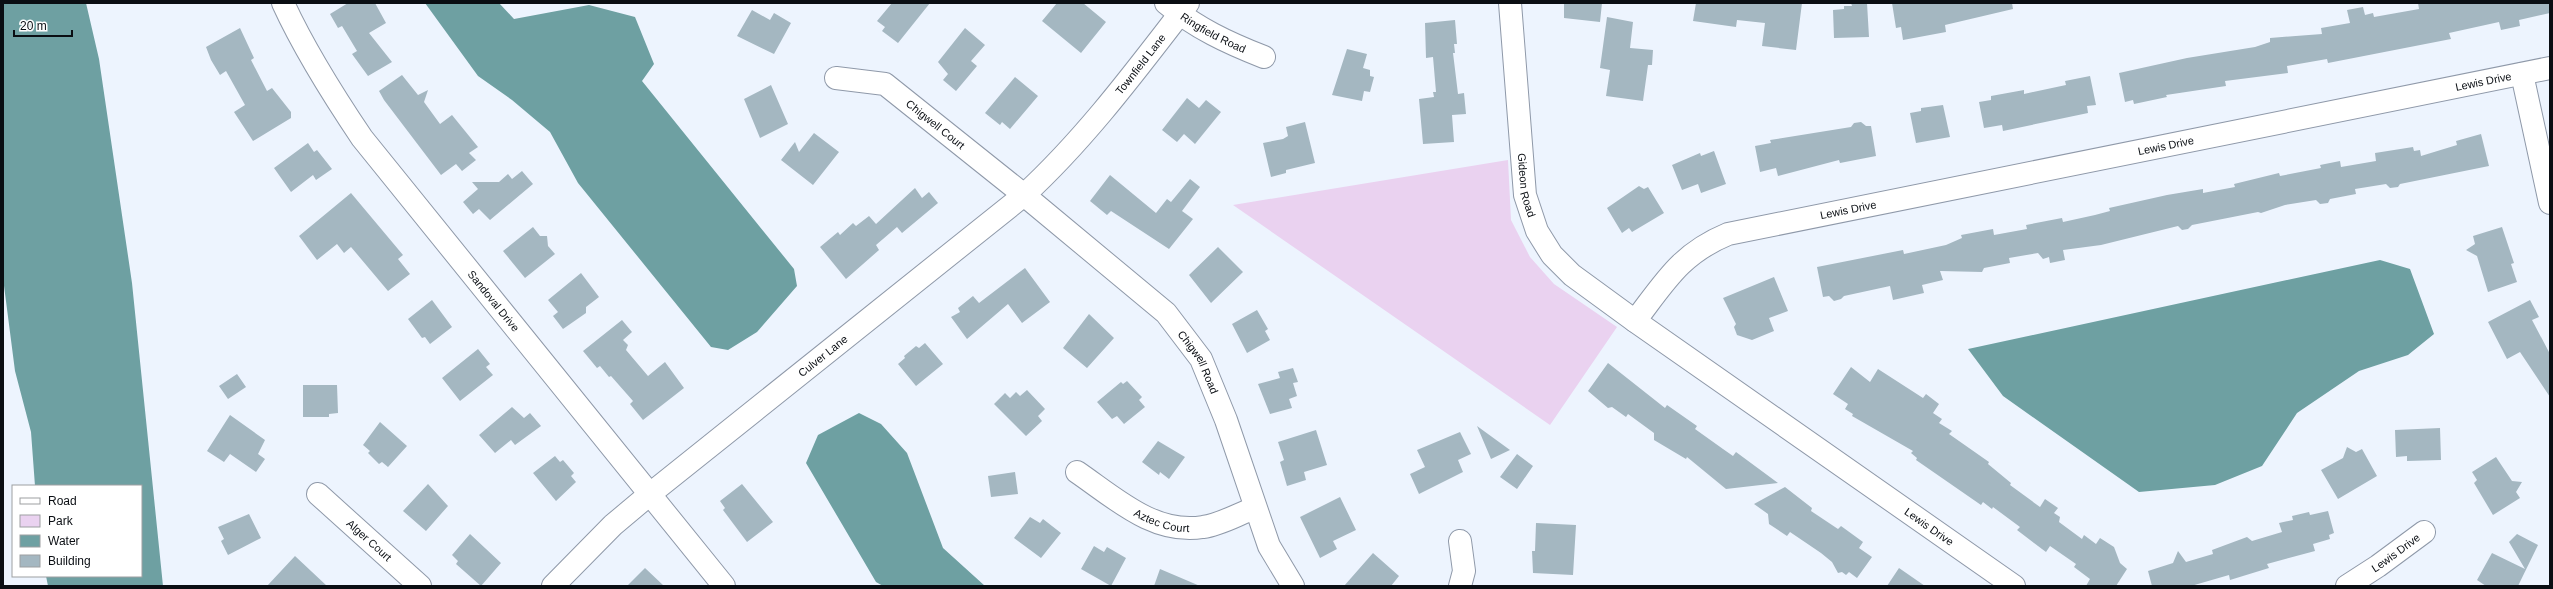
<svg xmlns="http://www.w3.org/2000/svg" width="2553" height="589" viewBox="0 0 2553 589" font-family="Arial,sans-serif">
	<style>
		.green { fill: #ead2f0 }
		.water { fill: #6ea0a2 }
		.building { fill: #a4b7c1 }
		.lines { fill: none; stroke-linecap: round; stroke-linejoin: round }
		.minor-casing { stroke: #8f99a9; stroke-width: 24 }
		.minor { stroke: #fff; stroke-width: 22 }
		.labels { text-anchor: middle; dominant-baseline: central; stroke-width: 3.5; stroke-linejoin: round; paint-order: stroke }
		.street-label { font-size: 11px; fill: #0a0e13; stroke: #fff }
	</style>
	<rect width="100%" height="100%" fill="#edf4fe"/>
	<path class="green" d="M1508,160L1511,220L1530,257L1554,284L1617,327L1550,425L1233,205Z"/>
	<path class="water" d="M3,3H86L99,59L132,283L163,586H48L46,576H141V486H35L31,432L15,371L3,278Z
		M425,3H499L514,19L589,5L635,17L654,64L642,81L794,269L797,286L757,332L728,350L711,347L578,183L550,132L512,100L478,76Z
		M2380,260L2410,269L2434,334L2408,355L2359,371L2297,413L2262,466L2215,485L2139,492L2003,396L1968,349Z
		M859,413L881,424L907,453L943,548L985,586H883L876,582L806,463L818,435Z"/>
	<path class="building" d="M348,3H375L386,23L369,33L392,62L368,76L352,54L357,51L342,26L338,28L330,14Z
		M892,3H930L898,43L882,31L885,27L877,21Z
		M1057,3H1083L1106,22L1081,53L1042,21Z
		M1564,3H1602L1600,22L1564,18Z
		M1696,3H1802L1796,50L1762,46L1765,23L1737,20L1736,27L1693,21Z
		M1851,3H1867L1869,37L1834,38L1833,10L1844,9V6H1852Z
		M1892,3H2012L2013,9L1945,25L1946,32L1903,40L1901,27L1896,28Z
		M2418,3H2550V13L2519,20L2520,26L2501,30L2499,22L2449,33L2451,39L2328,63L2327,59L2287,66L2288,73L2225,81L2226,86L2166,95L2167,97L2134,104L2133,100L2125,102L2119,73L2187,58L2255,47L2270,42V38L2322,34L2321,28L2350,23L2347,10L2363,7L2365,15L2373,13L2374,17L2419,9Z
		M752,10L770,20L774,13L791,23L774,54L737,36Z
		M1607,17L1633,22L1630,48L1653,50L1652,65H1648L1643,101L1606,96L1610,70L1600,68Z
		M1455,20L1457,44H1454L1455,53H1453L1458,94L1464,93L1466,114L1452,115L1454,142L1423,144L1419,99L1434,97L1433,92H1436L1433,57L1426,58L1425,23Z
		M240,28L254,58L251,60L267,91L272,88L291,112V118L253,141L234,112L245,105L226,71L220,75L211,60L206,47Z
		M965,28L985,45L971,61L977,66L956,91L943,80L948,74L938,62Z
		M1347,49L1367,54L1363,68L1370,70V76L1374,77L1370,92L1364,91L1362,101L1332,95Z
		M402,75L418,95L428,90L424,102L440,124L452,115L478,147L469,153L476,160L462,171L456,164L441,175L384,100L379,91Z
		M2090,76L2096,105L2087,106L2088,113L2003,131L2002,125L1984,128L1979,102L1991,100V96L2024,90V94L2066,85L2065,81Z
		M1015,77L1038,96L1010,129L1002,122L1000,125L985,113Z
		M771,85L788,124L760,138L744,99Z
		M1187,98L1199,108L1206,100L1221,112L1195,144L1184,134L1177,142L1162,130Z
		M1943,105L1950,137L1916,143L1910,113L1921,111V108Z
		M1305,122L1315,163L1286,170V173L1271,177L1263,143L1283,139L1288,136L1286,127Z
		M1861,122L1866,126H1871L1876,156L1840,163L1839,160L1778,176L1776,168L1760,172L1755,146L1771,143L1770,140L1851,127L1854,123Z
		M814,133L839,152L813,185L781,160L795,142L799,152Z
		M2481,134L2489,166L2400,184L2398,187L2390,188L2386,184L2355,189L2356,194L2330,199L2328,203L2320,204L2316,200L2285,205L2261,213L2258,212L2192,225L2188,229L2182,230L2178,226L2101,245L2063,250L2065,260L2050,263L2049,257L2043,259L2038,253L2009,258L2010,263L1984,268L1982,272L1940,271L1943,280L1922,285L1924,293L1893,300L1890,286L1844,296L1841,299L1834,301L1829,296L1823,297L1817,267L1903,250L1904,254L1946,245L1962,238L1961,235L1993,229L1994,235L2027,229L2026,225L2062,218L2063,222L2095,215L2110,211L2109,208L2167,195L2203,189V193L2235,187L2234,184L2279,173L2280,176L2321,168L2320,165L2340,161L2341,167L2376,161L2375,153L2413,147L2414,151L2420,150L2421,156L2457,145L2456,141Z
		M308,143L314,152L317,150L332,169L316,180L313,175L291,192L274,168Z
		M1714,151L1726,184L1701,193L1698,184L1682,190L1672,165L1700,153L1701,156Z
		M522,171L533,184L490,220L479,209L473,214L463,202L478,189L472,182H499L508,174L512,179Z
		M1110,175L1156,213L1167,199L1171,202L1190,179L1200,187L1182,211L1193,219L1169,249L1111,211L1107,215L1090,201Z
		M1639,186L1644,189L1648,187L1664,213L1632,232L1629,228L1622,233L1607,208Z
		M915,188L922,198L929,192L938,203L902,233L897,227L876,245L879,250L846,279L820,247L838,232L840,235L853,223L856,226L869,216L876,224Z
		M351,193L403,255L398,259L410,274L388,291L351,247L344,253L337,244L317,260L299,236Z
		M533,227L540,236H547L548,246L555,254L525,278L503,251Z
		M2502,227L2514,263L2511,264L2517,282L2488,292L2477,256L2466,250L2475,244L2473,236Z
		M1218,247L1243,272L1211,303L1189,275Z
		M1025,268L1050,302L1022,323L1008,304L967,339L951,317L960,312L958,308L973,296L979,303Z
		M581,273L599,297L586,307V313L563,329L553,316L558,312L548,300Z
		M1774,277L1788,311L1769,318L1774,331L1752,340L1737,335L1734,327L1736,324L1723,298Z
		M432,300L452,327L430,344L425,337L422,338L408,319Z
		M2530,300L2539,317L2532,320L2550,354V397L2520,352L2507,359L2488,322Z
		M1257,310L1268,329L1265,331L1270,340L1247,353L1232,324Z
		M1089,314L1114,338L1087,368L1063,348Z
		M622,320L632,332L623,340L628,345L626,350L648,376L665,362L684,388L643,420L630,404L633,401L611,376L609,377L600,366L597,368L583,351Z
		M925,343L943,364L916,386L898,364L905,358L904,356L916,346L919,348Z
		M478,349L490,364L486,367L493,375L460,401L442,378Z
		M1608,363L1665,408L1667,405L1697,426L1695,429L1723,449L1733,456L1736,452L1778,483L1726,489L1687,457L1686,459L1654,440V433L1628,414L1626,417L1612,407L1608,408L1588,391Z
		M1851,367L1870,382L1878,369L1923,398L1926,394L1939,404L1933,413L1942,419L1939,423L1952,431L1949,434L1989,462L1988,464L2011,483L2010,485L2040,507L2045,499L2058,508L2054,513L2060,517L2059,522L2082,539L2084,535L2096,544L2100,538L2114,547L2120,563L2127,569L2116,586H2086L2090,579L2074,567L2076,564L2050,546L2046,552L2017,530L2020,527L1993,507L1992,509L1983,502L1981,505L1916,460L1917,458L1911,453L1913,451L1852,416L1853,414L1845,409L1848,404L1833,394Z
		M1293,368L1298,382L1293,383L1297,396L1289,399L1292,408L1270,414L1258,384L1280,378L1278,372Z
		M237,374L246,387L228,399L219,386Z
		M1127,381L1142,397L1139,400L1145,407L1124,424L1117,416L1112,419L1097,402L1121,382L1123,384Z
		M303,385H337L338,413L329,414V417H303Z
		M1027,390L1045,409L1038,416L1042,421L1026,436L994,404L1005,393L1010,398L1016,392L1020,396Z
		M512,407L524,418L530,413L541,426L515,445L511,440L495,453L479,435Z
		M230,415L265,440L258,454L265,459L256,472L230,454L224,462L207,451Z
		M380,422L407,446L388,467L382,462L379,464L368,453L370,451L363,445Z
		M1477,426L1510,450L1491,459Z
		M2440,428L2441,460L2407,461V456L2396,457L2395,430Z
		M1316,430L1327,465L1304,472L1306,480L1287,486L1280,462L1284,460L1278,442Z
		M1460,432L1471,454L1458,460L1463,472L1419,494L1410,474L1425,467L1417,450Z
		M1158,441L1185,457L1169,479L1160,472L1159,475L1142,462Z
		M2347,447L2356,452L2362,449L2377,476L2338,499L2321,470L2343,458Z
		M1517,454L1533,466L1517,489L1500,477Z
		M555,456L560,462L563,460L574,473L571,476L576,482L556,501L533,473Z
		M2496,457L2512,481L2522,482L2516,492L2520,498L2493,515L2474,483L2477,480L2472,472Z
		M1015,472L1018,494L991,497L988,476Z
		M428,484L448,506L426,531L403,511Z
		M742,484L773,522L747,542L723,510L725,508L720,501Z
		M1785,487L1812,508L1811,511L1838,529L1841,526L1863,542L1859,548L1872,557L1857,578L1849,572L1846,575L1842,572L1838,573L1832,562L1821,553L1790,532L1787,536L1769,524L1768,514L1754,504Z
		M1340,497L1356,530L1333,541L1337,549L1320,558L1300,517Z
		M2328,511L2334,533L2329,535L2330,539L2313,544L2315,551L2267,564L2269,568L2230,580L2229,575L2191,586H2152L2148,571L2173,563L2178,551L2186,562L2213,554L2212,550L2247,537L2252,541L2282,532L2279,523L2293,520L2292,516L2309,512L2310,515Z
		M249,514L261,538L228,555L221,541L224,539L218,527Z
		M1030,517L1040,523L1043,519L1061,533L1041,558L1014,538Z
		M1536,523L1576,525L1573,575L1533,573L1532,551H1535Z
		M470,534L501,563L481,586L456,564L458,561L452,555Z
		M2517,534L2538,545L2518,586H2486L2477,580L2492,553L2525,569L2509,542Z
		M1094,546L1104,552L1107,547L1126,558L1111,586L1081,569Z
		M1373,553L1399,576L1391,586H1344Z
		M295,556L327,586H267Z
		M645,568L664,586H627Z
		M1899,568L1925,586H1887Z
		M1160,569L1200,586H1154Z"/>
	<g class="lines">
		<g class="minor-casing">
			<g id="minor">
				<path id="s1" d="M283,3C305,51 333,95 362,138L724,586"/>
				<path id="s2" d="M1166,3C1196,28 1228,43 1264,57"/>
				<path id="s3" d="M1510,3L1525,195L1537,231L1552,255L1572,275L1635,321L2014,586"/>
				<path d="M2522,74L2550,203"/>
				<path id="s4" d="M836,78L885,84L1024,195L1166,313L1201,359L1226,420L1269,546L1293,586"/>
				<path id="s5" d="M1635,321C1665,282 1680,254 1728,234L2550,68"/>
				<path id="s6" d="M1077,472C1115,498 1154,535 1203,527C1220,525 1238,514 1255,508"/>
				<path id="s7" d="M318,494L420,586"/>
				<path id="s8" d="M553,586L613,525L650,494L1024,195C1086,138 1137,69 1188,3"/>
				<path d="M1460,586L1464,571L1460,541"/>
				<path id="s9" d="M2347,586L2378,566L2424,532"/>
			</g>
		</g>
		<use href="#minor" class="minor"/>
	</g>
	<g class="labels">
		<g class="street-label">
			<text stroke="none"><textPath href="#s2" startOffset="56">Ringfield Road</textPath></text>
			<text stroke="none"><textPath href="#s8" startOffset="788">Townfield Lane</textPath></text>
			<text stroke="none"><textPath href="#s5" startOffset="900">Lewis Drive</textPath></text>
			<text stroke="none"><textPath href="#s4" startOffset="114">Chigwell Court</textPath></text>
			<text stroke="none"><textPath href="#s5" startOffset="576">Lewis Drive</textPath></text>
			<text stroke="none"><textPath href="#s3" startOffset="183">Gideon Road</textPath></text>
			<text stroke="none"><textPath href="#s5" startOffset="252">Lewis Drive</textPath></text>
			<text stroke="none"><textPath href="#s1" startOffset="366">Sandoval Drive</textPath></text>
			<text stroke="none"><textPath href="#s8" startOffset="355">Culver Lane</textPath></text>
			<text stroke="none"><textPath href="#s4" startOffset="471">Chigwell Road</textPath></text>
			<text stroke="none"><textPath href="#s6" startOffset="99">Aztec Court</textPath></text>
			<text stroke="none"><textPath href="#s3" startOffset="724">Lewis Drive</textPath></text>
			<text stroke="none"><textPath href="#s7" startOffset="69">Alger Court</textPath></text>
			<text stroke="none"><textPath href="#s9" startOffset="59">Lewis Drive</textPath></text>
		</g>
	</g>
	<rect width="2553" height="589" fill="none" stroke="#0a0e13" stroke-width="8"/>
	<rect x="12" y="485" width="130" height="92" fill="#ffffff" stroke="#9d9fa1"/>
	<rect x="20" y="498" width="20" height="6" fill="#ffffff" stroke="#9d9fa1"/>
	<text x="48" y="505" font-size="12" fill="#0a0e13">Road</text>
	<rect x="20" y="515" width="20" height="12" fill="#ead2f0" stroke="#9d9fa1"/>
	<text x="48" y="525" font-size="12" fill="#0a0e13">Park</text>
	<rect x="20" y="535" width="20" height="12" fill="#6ea0a2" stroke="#9d9fa1"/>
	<text x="48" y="545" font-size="12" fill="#0a0e13">Water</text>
	<rect x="20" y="555" width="20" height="12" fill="#a4b7c1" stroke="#9d9fa1"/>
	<text x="48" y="565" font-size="12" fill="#0a0e13">Building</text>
	<path d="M14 30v6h58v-6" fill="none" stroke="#0a0e13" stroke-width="2"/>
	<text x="20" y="30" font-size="12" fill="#0a0e13" stroke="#ffffff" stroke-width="3" paint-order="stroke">20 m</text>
</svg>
